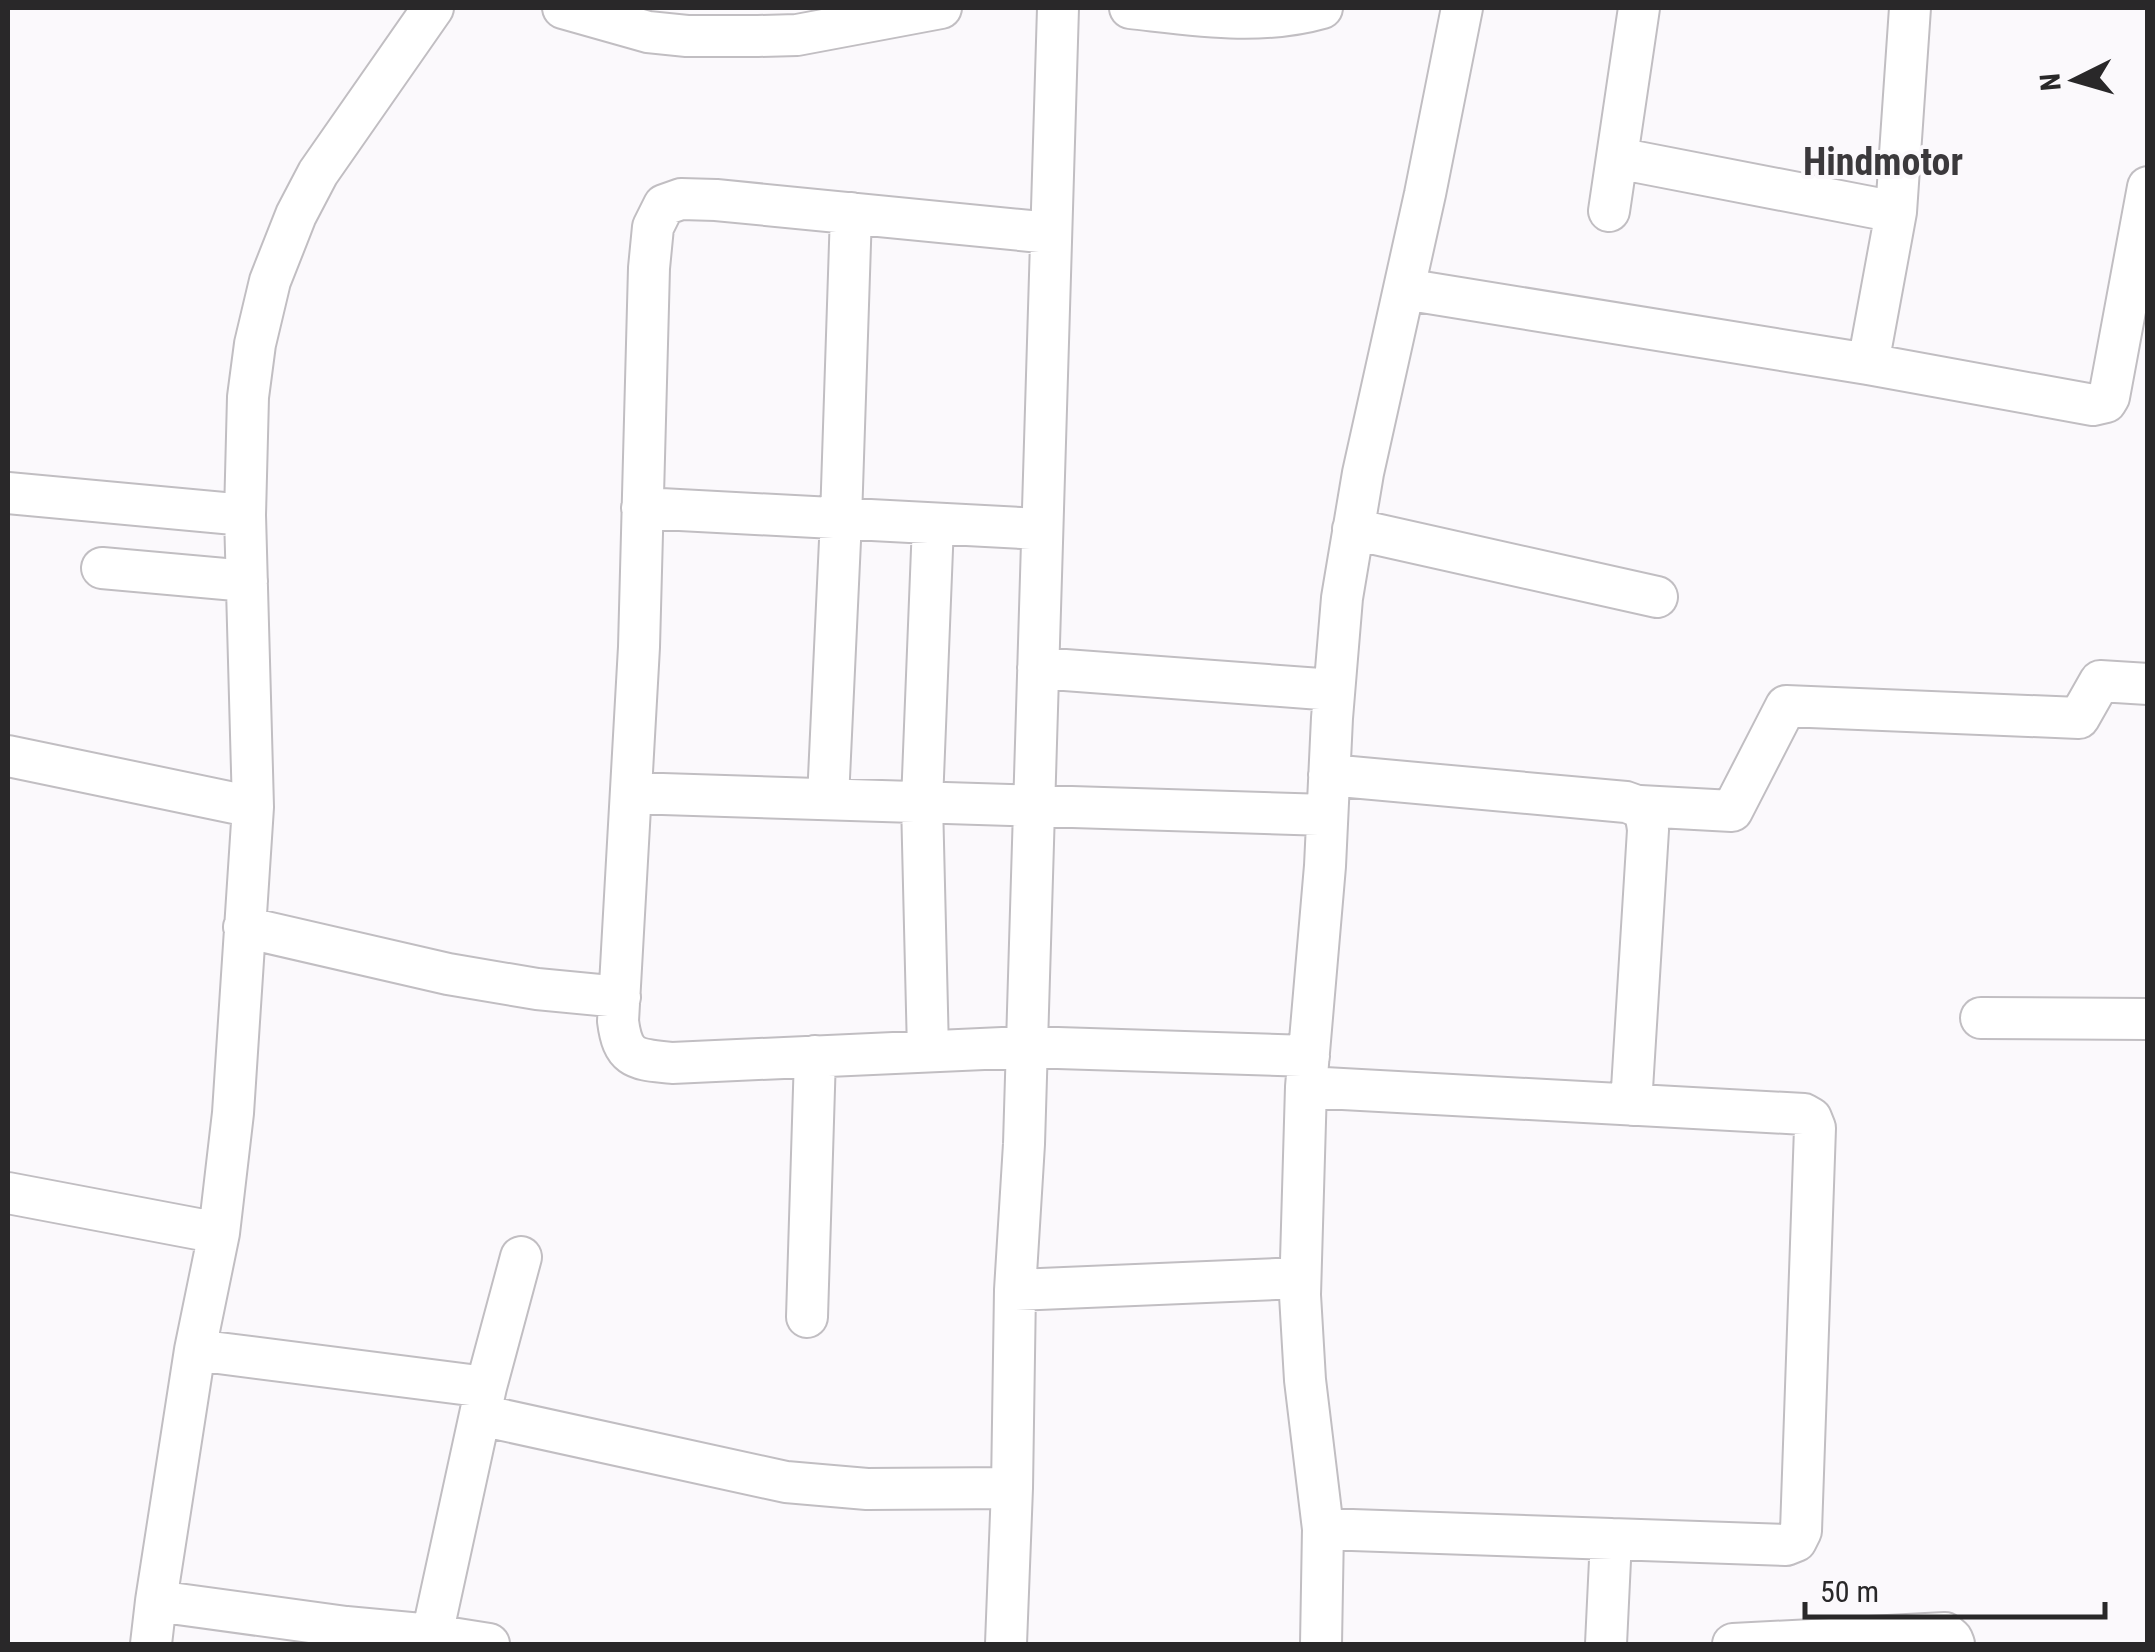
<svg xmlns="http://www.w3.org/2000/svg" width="2155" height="1652" viewBox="0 0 2155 1652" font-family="'Roboto Condensed',sans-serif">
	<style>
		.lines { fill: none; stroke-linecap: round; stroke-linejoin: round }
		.minor-casing { stroke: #c1bec2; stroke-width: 44 }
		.minor { stroke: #fff; stroke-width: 40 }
		.labels { text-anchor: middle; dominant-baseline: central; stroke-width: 8; stroke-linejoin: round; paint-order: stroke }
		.district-label { font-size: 38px; font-weight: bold; fill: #3b393c; stroke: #fbf9fc }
	</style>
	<rect width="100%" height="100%" fill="#fbf9fc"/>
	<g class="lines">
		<g class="minor-casing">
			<path id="minor" d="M563,8L648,32L687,36H758L797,35L941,8
				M1130,8C1194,15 1259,26 1322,8
				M1617,158L1896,212
				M1609,211L1639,8
				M1051,233L716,200L681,199L664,205L653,227L649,268L639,647L618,1021C623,1061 637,1059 672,1063L1026,1047L1309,1056
				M1404,289L1868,364L2093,405L2106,402L2109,397L2148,187
				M1868,364L1896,212L1910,8
				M8,493L245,515
				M642,508L1041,529
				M1353,529L1657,597
				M102,568L247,581
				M1038,668L1334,690
				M8,756L253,807
				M1329,775L1626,802C1643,807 1646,813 1648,830L1631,1105
				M631,793L1327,815
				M828,799L841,519L851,213
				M1640,806L1732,811L1786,706L2079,718L2100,681L2148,684
				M244,927L448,974L537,989L620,997
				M1981,1018L2148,1019
				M928,1051L922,802L933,524
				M1306,1087L1804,1114L1811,1118L1815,1128L1801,1531L1796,1541L1786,1545L1323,1529
				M8,1193L219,1233
				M1015,1290L1300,1278
				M807,1317L815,1056
				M195,1350L486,1387
				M480,1415L786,1482L867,1489L1012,1488
				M156,1601L346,1627L432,1635L489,1644
				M432,1635L486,1387L521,1257
				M151,1644L156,1601L195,1350L219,1233L233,1113L253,807L245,515L248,397L255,344L270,281L296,215L318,173L433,8
				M1006,1644L1012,1488L1015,1290L1024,1144L1058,8
				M1321,1644L1323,1529L1305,1380L1300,1295L1306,1087L1325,866L1332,718L1342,598L1363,473L1425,194L1462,8
				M1606,1644L1611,1539
				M1733,1644L1945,1633L1952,1639L1954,1644"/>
		</g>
		<use href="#minor" class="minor"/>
	</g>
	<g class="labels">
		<g class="district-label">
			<text x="1883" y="162">Hindmotor</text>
		</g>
	</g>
	<rect width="2155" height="1652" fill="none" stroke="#292829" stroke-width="20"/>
	<g transform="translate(2075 80) rotate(265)" stroke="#fbf9fc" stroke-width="8" paint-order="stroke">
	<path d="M0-8L18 38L0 25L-18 38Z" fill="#292829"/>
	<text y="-15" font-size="28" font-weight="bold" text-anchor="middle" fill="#292829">N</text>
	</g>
	<path d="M1805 1602v15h300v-15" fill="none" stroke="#292829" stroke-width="5"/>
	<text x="1820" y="1602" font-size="30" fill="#292829" stroke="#fbf9fc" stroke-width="8" paint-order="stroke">50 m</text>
</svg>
